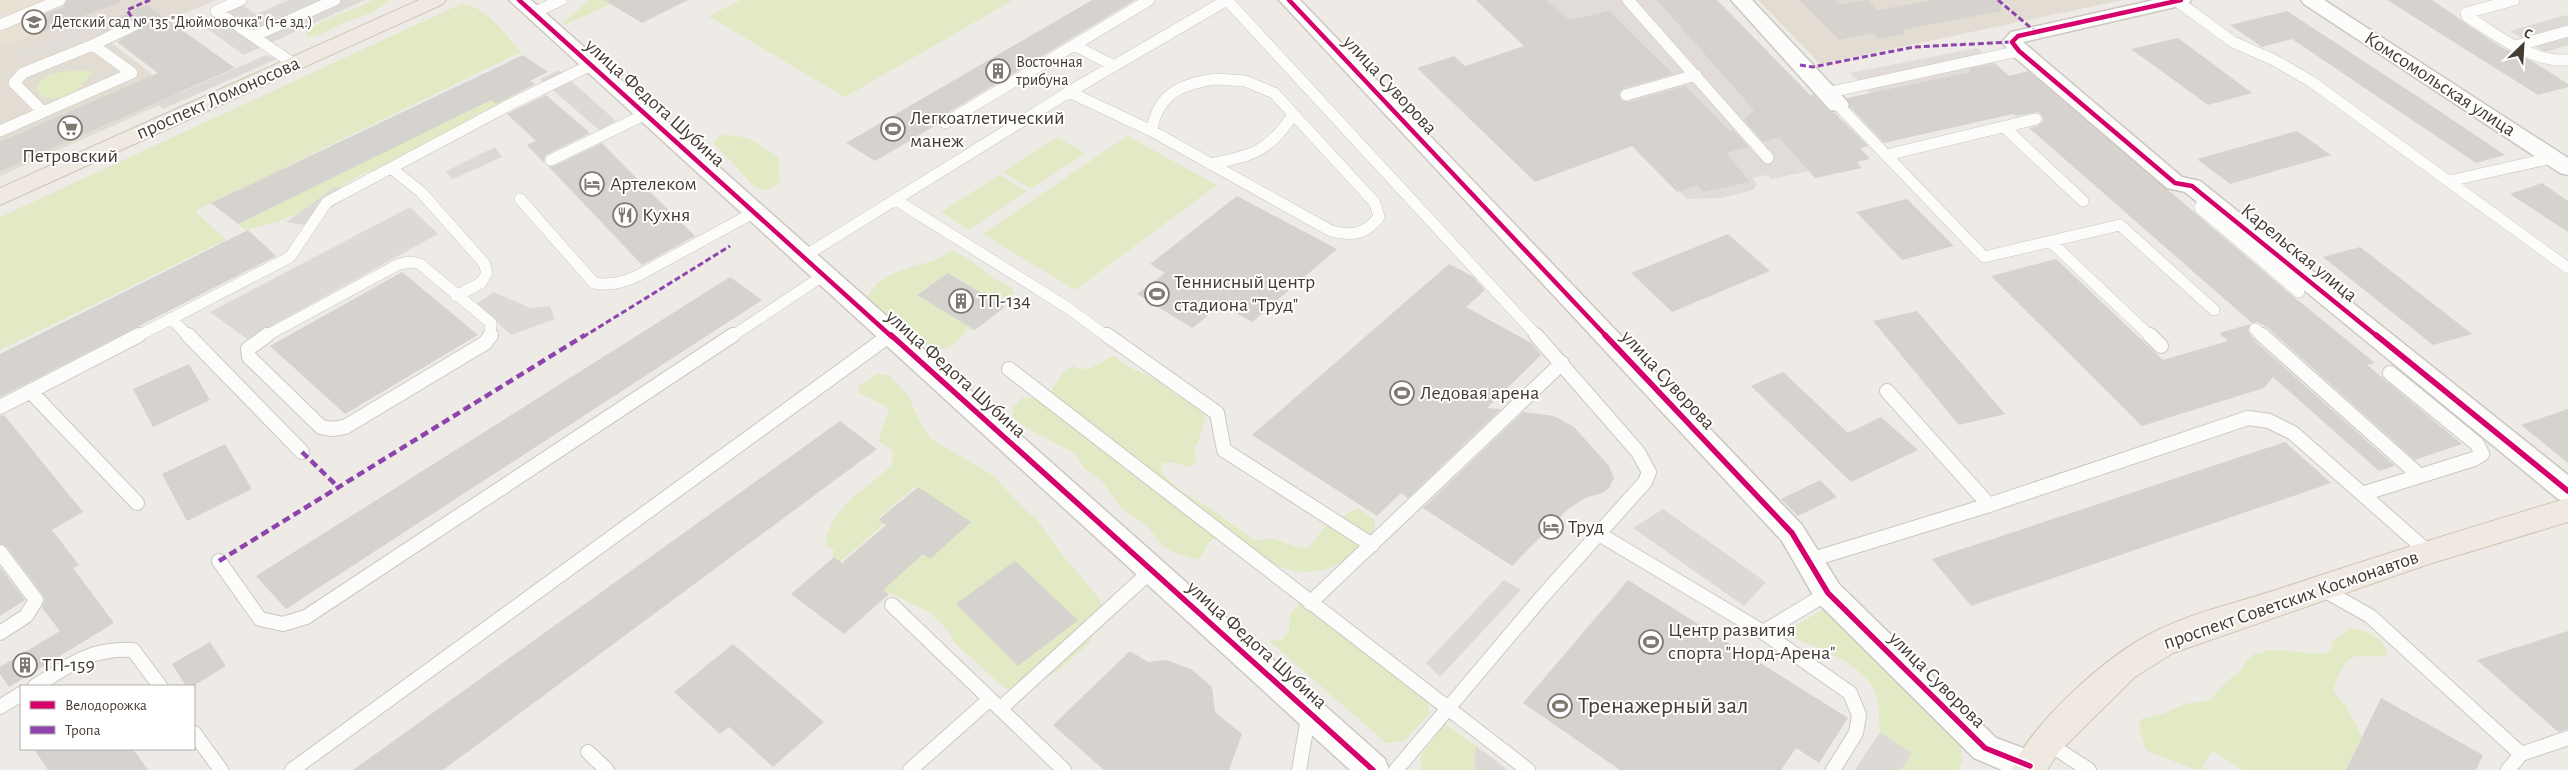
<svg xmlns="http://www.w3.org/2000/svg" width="2568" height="770" viewBox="0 0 2568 770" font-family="'Alegreya Sans',sans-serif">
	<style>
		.residential { fill: #e3dcd3 }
		.industrial { fill: #e1dcd7 }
		.education { fill: #eae1d5 }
		.green { fill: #e1eac5 }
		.parking { fill: #dddad6 }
		.building { fill: #d6d2cd }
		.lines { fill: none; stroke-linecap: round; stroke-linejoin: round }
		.lane-far1-casing { stroke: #cbc7c2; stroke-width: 12 }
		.lane-casing { stroke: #cbc7c2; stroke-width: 16 }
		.street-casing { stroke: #cbc7c2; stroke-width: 3 }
		.primary-casing { stroke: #d1c4b3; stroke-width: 2 }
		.lane-far1 { stroke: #fcfcfb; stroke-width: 11 }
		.lane { stroke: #fcfcfb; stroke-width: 14 }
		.street { fill: #fcfcfb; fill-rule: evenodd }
		.primary { fill: #f0e9e2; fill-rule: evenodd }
		.quiet-far1 { stroke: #8e44ad; stroke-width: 3; stroke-dasharray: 6 3; stroke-linecap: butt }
		.quiet { stroke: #8e44ad; stroke-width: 4.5; stroke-dasharray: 8 4.5; stroke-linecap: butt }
		.cycleway-far1-casing { stroke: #fff; stroke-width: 7 }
		.cycleway-casing { stroke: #fff; stroke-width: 9 }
		.cycleway-far1 { stroke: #d6006c; stroke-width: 4.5 }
		.cycleway { stroke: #d6006c; stroke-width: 5.5 }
		.labels { text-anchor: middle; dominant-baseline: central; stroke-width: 4; stroke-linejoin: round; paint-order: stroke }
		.far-poi-label { font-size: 16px; fill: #443b33; stroke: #fff; text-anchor: start }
		.street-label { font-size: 20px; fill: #443b33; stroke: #fff }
		.poi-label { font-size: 20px; fill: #443b33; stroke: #fff; text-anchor: start }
		.near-poi-label { font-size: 24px; fill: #443b33; stroke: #fff; text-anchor: start }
	</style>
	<rect width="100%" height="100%" fill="#eeebe6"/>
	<path class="residential" d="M0,0H217L112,43L180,96L0,176Z
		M1758,0H2123L1820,64Z"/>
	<path class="industrial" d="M1476,0H1708L1845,164L1771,179L1767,175L1752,178L1757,185L1753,190L1721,198L1687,199L1514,27L1506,29Z
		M104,16L114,24L21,63L11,55Z
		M1977,48L2032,95L1873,96L1850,73Z"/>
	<path class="education" d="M0,0H124L0,47Z"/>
	<path class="green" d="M372,0H390L374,12L345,22L317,36L306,37L307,32C321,18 352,12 372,0Z
		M590,0H620L564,25L562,23Z
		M741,0H1013L845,97L708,16Z
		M461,4C485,4 506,36 521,52L195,211L226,240L0,350V217Z
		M84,70L93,72C78,92 70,100 43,98L36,89C42,71 69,71 84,70Z
		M513,93L519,95L381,168L362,174L309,208L278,222L245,230L238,224L496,97Z
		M722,135C742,135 753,139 768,151C772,153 776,154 778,158C782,165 776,174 781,181L773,187L764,191L752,184L713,142Z
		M1127,136L1217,185L1075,290L983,234Z
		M1057,137L1085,153L1031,189L1003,172Z
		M999,175L1027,191L969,230L941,212Z
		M953,251C969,257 980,268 993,278C999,282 1006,284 1012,288L1014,293L1009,298L1003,297L997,301L1005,307L948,273L917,294L975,330L965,329V333L950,347L935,350L908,335L899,321L886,316L867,299C877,272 908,269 932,261C940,259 945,253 953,251Z
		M1115,356L1127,366L1159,381L1177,396L1189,400L1205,416L1198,444L1194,448C1197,456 1198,461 1191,467L1170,462L1160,464L1162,473L1181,491L1210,508L1254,540L1273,539L1301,548H1307L1312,544L1324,527L1358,508L1375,520C1375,535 1366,541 1356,551C1311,594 1262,561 1219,536L1209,542L1201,557L1195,559L1173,552L1162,545L1147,526L1122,509L1103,482L1084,468L1074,453L1023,426L1013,416V408L1020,399C1029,396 1038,400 1047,394C1059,386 1059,370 1073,366C1090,375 1099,361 1115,356Z
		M877,374L888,375L908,395L920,423L931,439L994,476L1024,509L1035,517L1064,557L1097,595L1103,606L1090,642L1059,670L1019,692L1007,689L991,676L954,642L950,633L930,612L881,589L921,553L928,558L968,522L916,486L877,519L884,524L840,562L832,556L834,550L825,545C830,508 865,489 892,466L893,451L878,441L889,410L884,405L859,393V386Z
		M1300,603L1427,702L1430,713L1404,741L1386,743L1269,641L1281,640L1289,632L1290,615Z
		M1826,607L1961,740L1962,763L1958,770H1901L1912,753L1880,732C1879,722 1879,711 1878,701C1871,664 1813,646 1783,634Z
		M2351,628C2367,631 2385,637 2387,655C2374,659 2363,654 2354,657C2343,660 2336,680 2333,691L2346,706L2362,737L2346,770H2243L2212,751L2201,770C2194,770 2154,754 2146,750L2139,728L2141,719L2166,713L2184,704L2210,700L2227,681L2240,672L2248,659L2255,654L2272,650L2324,654L2331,651L2333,641Z
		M1445,724L1476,746L1474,770H1421V755Z"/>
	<path class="parking" d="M289,0H365L244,55L199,23L242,5L256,14Z
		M2566,15L2568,17V45L2545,52L2510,31Z
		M266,55L277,59L163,109L157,103Z
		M559,70L616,121L599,130L540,79Z
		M495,147L502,157L453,179L445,172Z
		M335,187L353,194L304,225L286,222Z
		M410,207L438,234L247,339L210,312Z
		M494,292L530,308L550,306L555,319L511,335L476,304Z
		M1663,509L1766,582L1744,606L1633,528Z
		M1504,580L1521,590L1440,677L1426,663Z
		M1880,732L1912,753L1901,770H1855Z
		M1476,746L1508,770H1474Z"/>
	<path class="building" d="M67,0H121V2L43,31L32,19L63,7Z
		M604,0H688L642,23Z
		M1092,0H1135L941,117L938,124L875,161L846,143Z
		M1476,0H1546L1569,20L1609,11L1673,74L1624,88L1619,94L1621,100L1628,102L1685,86L1731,132L1733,130L1748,147L1726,153L1750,182L1704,192L1697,185L1677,192L1632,146L1535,182L1417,68L1454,56L1465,66L1524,46Z
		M1657,0H1717L1810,95L1813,94L1829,111L1835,113L1868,146L1860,148L1870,159L1857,162L1862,168L1815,178L1779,137L1763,142L1744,120L1754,110Z
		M1799,0H1836L1841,4L1867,0L1878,10L1934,0H2000L2001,11L1902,30L1906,34L1878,39L1873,33L1839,40Z
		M2387,0H2432L2499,46L2532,61L2568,84V87L2538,95Z
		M147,5L235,68L0,171V142L158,73L117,42L142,28L143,24L140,18H133L104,32L96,26Z
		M2287,11L2423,100L2505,155L2476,163L2292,39L2262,47L2230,25Z
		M2178,38L2252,93L2208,105L2131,49Z
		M523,55L548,72L530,81L535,84L496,104L491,100L238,224L211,203Z
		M1995,64L2009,76L2028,71L2294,297L2375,363L2367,365L2462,444L2415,460L2268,328L2257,322L2252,323L2029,128L2038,126L2043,121V117L2038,112L2016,116L2013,114L1884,143L1850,107L1847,98L1971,72L1969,69Z
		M546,95L590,133L548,154L545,156L544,163L527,145L536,141L507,114Z
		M2297,131L2331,155L2230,184L2197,159Z
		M602,143L646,188L695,236L642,265L548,166H554Z
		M2542,183L2568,201V232L2510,194Z
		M1237,196L1337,249L1252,322L1222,305L1192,328L1137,294L1165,273L1150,264Z
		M1907,199L1954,246L1902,260L1856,212Z
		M248,230L276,256L0,397V354Z
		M1728,234L1770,271L1672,312L1631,273Z
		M2360,247L2472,334L2433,345L2323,257Z
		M2056,259L2163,360L2228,341L2219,333L2250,324L2248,331L2256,342L2395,466L2379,471L2273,377L2264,388L2142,426L1991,276Z
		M1449,264L1472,276L1485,290L1466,307L1531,343L1541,355L1487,408L1501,409L1408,498L1401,493L1377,516L1252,435Z
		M402,272L478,335L345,414L270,346Z
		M948,273L1005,307L975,330L917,295Z
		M730,277L762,300L286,609L256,576Z
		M1917,311L2005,414L1959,425L1873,321Z
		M189,364L210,400L153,427L133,389Z
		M1783,372L1848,433L1881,417L1918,450L1851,482L1751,386Z
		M2568,409V463L2521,425Z
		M1523,412L1554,416L1574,427L1609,466L1614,478L1609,488L1602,493L1585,498L1567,510L1512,566L1423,508Z
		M4,415L83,512L52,530L79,565L73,568L114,623L9,687L0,674V667L60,631L42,608L45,600L43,595L7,547L0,543V416Z
		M840,421L877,449L443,770H353Z
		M2285,442L2331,483L1971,606L1932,559Z
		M225,444L252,489L187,521L162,474Z
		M1820,480L1837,497L1798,516L1781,499Z
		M918,487L971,522L930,559L923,554L883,590L889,594L844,634L791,594L834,557L842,563L886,525L878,520Z
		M1015,561L1078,620L1018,666L956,604Z
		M0,567L25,600L0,616Z
		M1628,580L1848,718L1819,763L1796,748L1781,770H1620L1523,703Z
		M2568,631V729L2558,732L2477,660Z
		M210,642L226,666L193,686H186L172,664Z
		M733,644L824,722L773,767L729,727L720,734L674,692Z
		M1130,651L1148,662L1166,660L1191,669L1212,687L1215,712L1242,734L1229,770H1104L1053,725Z
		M2381,698L2483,755L2476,770H2346Z
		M34,749H133L148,770H48Z"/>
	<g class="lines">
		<g class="lane-far1-casing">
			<path id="lane-far1" d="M1227,0L1538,337
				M1628,0L1768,158
				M2514,0L2466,13L2468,17C2499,36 2529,62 2568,60
				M2177,1L2233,42L2274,60L2312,82L2568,268
				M216,11L294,64
				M216,11L241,0
				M533,13L561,0
				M0,25L60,0
				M254,36L335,0
				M93,45L136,24
				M1074,45L1114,66
				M2516,46L2568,31
				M1215,79L1245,81L1274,93L1375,203L1379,217C1365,235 1352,236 1331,231L1152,131C1157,94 1181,84 1215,79Z
				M1069,92L1152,131
				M1826,93L2019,51
				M1626,95L1696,75
				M1838,105L1984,257L2120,225L2214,310
				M945,123L1149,0
				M2004,127L2083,201
				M0,131L132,73L93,45L23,73L14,83L43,112
				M1886,155L2036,119
				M551,160L646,114
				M1210,164C1250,157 1272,150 1293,114
				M391,168L421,192L484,263L487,273L481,283L456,296
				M2449,181L2552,158
				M2206,197L2200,208L2299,292
				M520,199L594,283C611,286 624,282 639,275L753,213
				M896,200L1068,308L1108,337
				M2050,241L2151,337
				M803,257L1069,92L1227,0
				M171,318L189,337
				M2255,329L2263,337
				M136,337L290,257L327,202L513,103L591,65
				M264,337L399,264L411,262L420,264L491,323L490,337
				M731,337L824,275
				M888,337L890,335"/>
		</g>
		<g class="lane-casing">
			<path id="lane" d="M188,335L302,452
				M267,335L248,349L249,357L321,427L333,429L345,427L485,343L491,335
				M1107,335L1217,413L1224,450L1372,545
				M2150,335L2161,346
				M2262,335L2420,476
				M1009,369L1528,770
				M30,391L137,503
				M1887,391L1989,505
				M0,407L139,335
				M2362,494L2474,459L2482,454L2477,444L2390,373
				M1599,534L1763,632L1850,693L1859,715L1856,733L1833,770
				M0,552L36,600L26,616L0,633
				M1810,560L1989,505L2248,418L2269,421L2293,433L2428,552
				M219,561L260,619L283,624L306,617L733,335
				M2322,589L2370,616L2521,754
				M1310,603L1562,363
				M892,605L1064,770
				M1763,632L1828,593
				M35,686C71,665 89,648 133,650L160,686
				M0,707L21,694
				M1000,709L1152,570
				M194,733L221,770
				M2046,742L2089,770
				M588,752L607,770
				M292,770L890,335
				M910,770L990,699
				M1299,770L1309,713
				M1396,770L1542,597L1645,482L1649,472L1638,452L1536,335
				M2508,770L2521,754L2568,738"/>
		</g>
		<g class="street-casing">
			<path id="street" d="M509,0H531L1385,759L1389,770H1350Z
				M1279,0H1300L1802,525L1839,584L1996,738L2042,755L2046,766L2045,770H2002L1974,758L1817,602L1782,541Z
				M1731,0H1752L1846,100L1849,105L1846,110L1838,111L1830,110Z
				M2154,0H2191L2188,4L2023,42L2182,177L2200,181L2568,475V502L2558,499L2185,192L2167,188L2012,55L2002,42L2011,32Z
				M2301,0H2324L2568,158V175L2560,173L2304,4Z"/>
		</g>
		<g class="primary-casing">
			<path id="primary" d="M419,0H446L443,4L0,205V188Z
				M2568,498V522L2429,564L2173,653L2135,677L2058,753L2047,770H2011C2032,723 2104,658 2150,634C2189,613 2240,602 2282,588C2377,556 2472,527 2568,498Z"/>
		</g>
		<use href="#lane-far1" class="lane-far1"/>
		<use href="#lane" class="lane"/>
		<use href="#street" class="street"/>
		<use href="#primary" class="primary"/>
		<path class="quiet-far1" d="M1998,0L2037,33
			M136,24L127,10L150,0
			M1800,65L1813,67L1914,47L2012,42
			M583,337L730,246"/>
		<path class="quiet" d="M302,452L338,487
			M219,561L585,335"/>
		<g class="cycleway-far1-casing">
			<path id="cycleway-far1" d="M519,0L892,337
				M1289,0L1607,337
				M2181,0L2018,36L2012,42L2019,51L2175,183L2192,186L2378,337"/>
		</g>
		<g class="cycleway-casing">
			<path id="cycleway" d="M891,335L1373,770
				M1605,335L1792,533L1828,593L1985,748L2030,766
				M2376,335L2568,491"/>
		</g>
		<use href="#cycleway-far1" class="cycleway-far1"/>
		<use href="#cycleway" class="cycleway"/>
	</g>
	<defs>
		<g id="school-ring" transform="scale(1.25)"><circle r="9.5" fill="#fff" stroke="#807972" stroke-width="1.5"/><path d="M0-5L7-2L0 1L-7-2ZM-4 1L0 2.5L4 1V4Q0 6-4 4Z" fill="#807972"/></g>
		<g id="building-ring" transform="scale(1.25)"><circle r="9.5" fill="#fff" stroke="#807972" stroke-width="1.5"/><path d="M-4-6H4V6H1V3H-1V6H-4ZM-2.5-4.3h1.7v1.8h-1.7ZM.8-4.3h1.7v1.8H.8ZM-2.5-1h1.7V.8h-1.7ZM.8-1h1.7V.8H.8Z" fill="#807972"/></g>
		<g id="supermarket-ring" transform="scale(1.25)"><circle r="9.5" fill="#fff" stroke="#807972" stroke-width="1.5"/><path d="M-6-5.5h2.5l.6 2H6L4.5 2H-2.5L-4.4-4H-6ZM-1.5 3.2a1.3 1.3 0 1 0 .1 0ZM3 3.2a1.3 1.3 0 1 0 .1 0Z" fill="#807972"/></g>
		<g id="stadium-ring" transform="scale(1.25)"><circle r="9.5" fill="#fff" stroke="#807972" stroke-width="1.5"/><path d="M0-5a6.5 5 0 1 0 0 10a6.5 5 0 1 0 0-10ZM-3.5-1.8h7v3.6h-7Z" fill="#807972"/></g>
		<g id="hotel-ring" transform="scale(1.25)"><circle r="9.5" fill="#fff" stroke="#807972" stroke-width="1.5"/><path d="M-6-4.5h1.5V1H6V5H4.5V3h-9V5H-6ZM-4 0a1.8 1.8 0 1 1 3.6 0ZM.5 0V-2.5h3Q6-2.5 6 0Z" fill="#807972"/></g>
		<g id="restaurant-ring" transform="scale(1.25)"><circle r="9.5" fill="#fff" stroke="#807972" stroke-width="1.5"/><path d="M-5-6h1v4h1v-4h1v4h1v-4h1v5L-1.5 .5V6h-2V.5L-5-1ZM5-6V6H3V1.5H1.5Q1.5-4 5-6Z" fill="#807972"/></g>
	</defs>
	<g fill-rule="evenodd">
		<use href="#school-ring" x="34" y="22"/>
		<use href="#building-ring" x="998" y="71"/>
		<use href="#supermarket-ring" x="70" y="128"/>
		<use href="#stadium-ring" x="893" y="129"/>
		<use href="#hotel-ring" x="592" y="184"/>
		<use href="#restaurant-ring" x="625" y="215"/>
		<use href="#stadium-ring" x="1157" y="294"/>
		<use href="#building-ring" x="961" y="301"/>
		<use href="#stadium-ring" x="1402" y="393"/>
		<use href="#hotel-ring" x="1551" y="527"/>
		<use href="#stadium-ring" x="1651" y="642"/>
		<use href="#building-ring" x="25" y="665"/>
		<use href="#stadium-ring" x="1560" y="706"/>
	</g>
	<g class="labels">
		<g class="far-poi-label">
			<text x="52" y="22">Детский сад № 135 "Дюймовочка" (1-е зд.)</text>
			<text x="1016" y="62">Восточная<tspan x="1016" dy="18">трибуна</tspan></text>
		</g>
		<g class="street-label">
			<text transform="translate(2440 84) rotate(33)">Комсомольская улица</text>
			<text transform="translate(1390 85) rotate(47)">улица Суворова</text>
			<text transform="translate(218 98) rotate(-24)">проспект Ломоносова</text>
			<text transform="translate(655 103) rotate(42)">улица Федота Шубина</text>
			<text transform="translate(2299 253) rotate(39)">Карельская улица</text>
			<text transform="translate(956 374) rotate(42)">улица Федота Шубина</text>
			<text transform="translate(1668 380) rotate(47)">улица Суворова</text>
			<text transform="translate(2291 600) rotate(-19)">проспект Советских Космонавтов</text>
			<text transform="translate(1257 645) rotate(42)">улица Федота Шубина</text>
			<text transform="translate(1937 680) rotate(45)">улица Суворова</text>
		</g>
		<g class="poi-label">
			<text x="910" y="118">Легкоатлетический<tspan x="910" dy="23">манеж</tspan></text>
			<text x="70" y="156" text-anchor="middle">Петровский</text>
			<text x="610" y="184">Артелеком</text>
			<text x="642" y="215">Кухня</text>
			<text x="1174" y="282">Теннисный центр<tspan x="1174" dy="23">стадиона "Труд"</tspan></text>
			<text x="978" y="301">ТП-134</text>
			<text x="1420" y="393">Ледовая арена</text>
			<text x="1568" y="527">Труд</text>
			<text x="1668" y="630">Центр развития<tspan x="1668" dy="23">спорта "Норд-Арена"</tspan></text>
			<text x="42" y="665">ТП-159</text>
		</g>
		<g class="near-poi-label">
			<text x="1578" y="706">Тренажерный зал</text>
		</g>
	</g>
	<rect x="20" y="685" width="175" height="65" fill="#ffffff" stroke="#b4b1ad"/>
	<rect x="30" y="701" width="25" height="8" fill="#d6006c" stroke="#b4b1ad"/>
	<text x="65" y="710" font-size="15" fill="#443b33">Велодорожка</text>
	<rect x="30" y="726" width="25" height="8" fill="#8e44ad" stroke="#b4b1ad"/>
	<text x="65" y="735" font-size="15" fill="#443b33">Тропа</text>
	<g transform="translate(2523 45) rotate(25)" stroke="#ffffff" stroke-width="4" paint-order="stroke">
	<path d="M0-4L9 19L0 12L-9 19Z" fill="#443b33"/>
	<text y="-8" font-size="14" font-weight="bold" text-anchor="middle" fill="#443b33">С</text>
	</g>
</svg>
